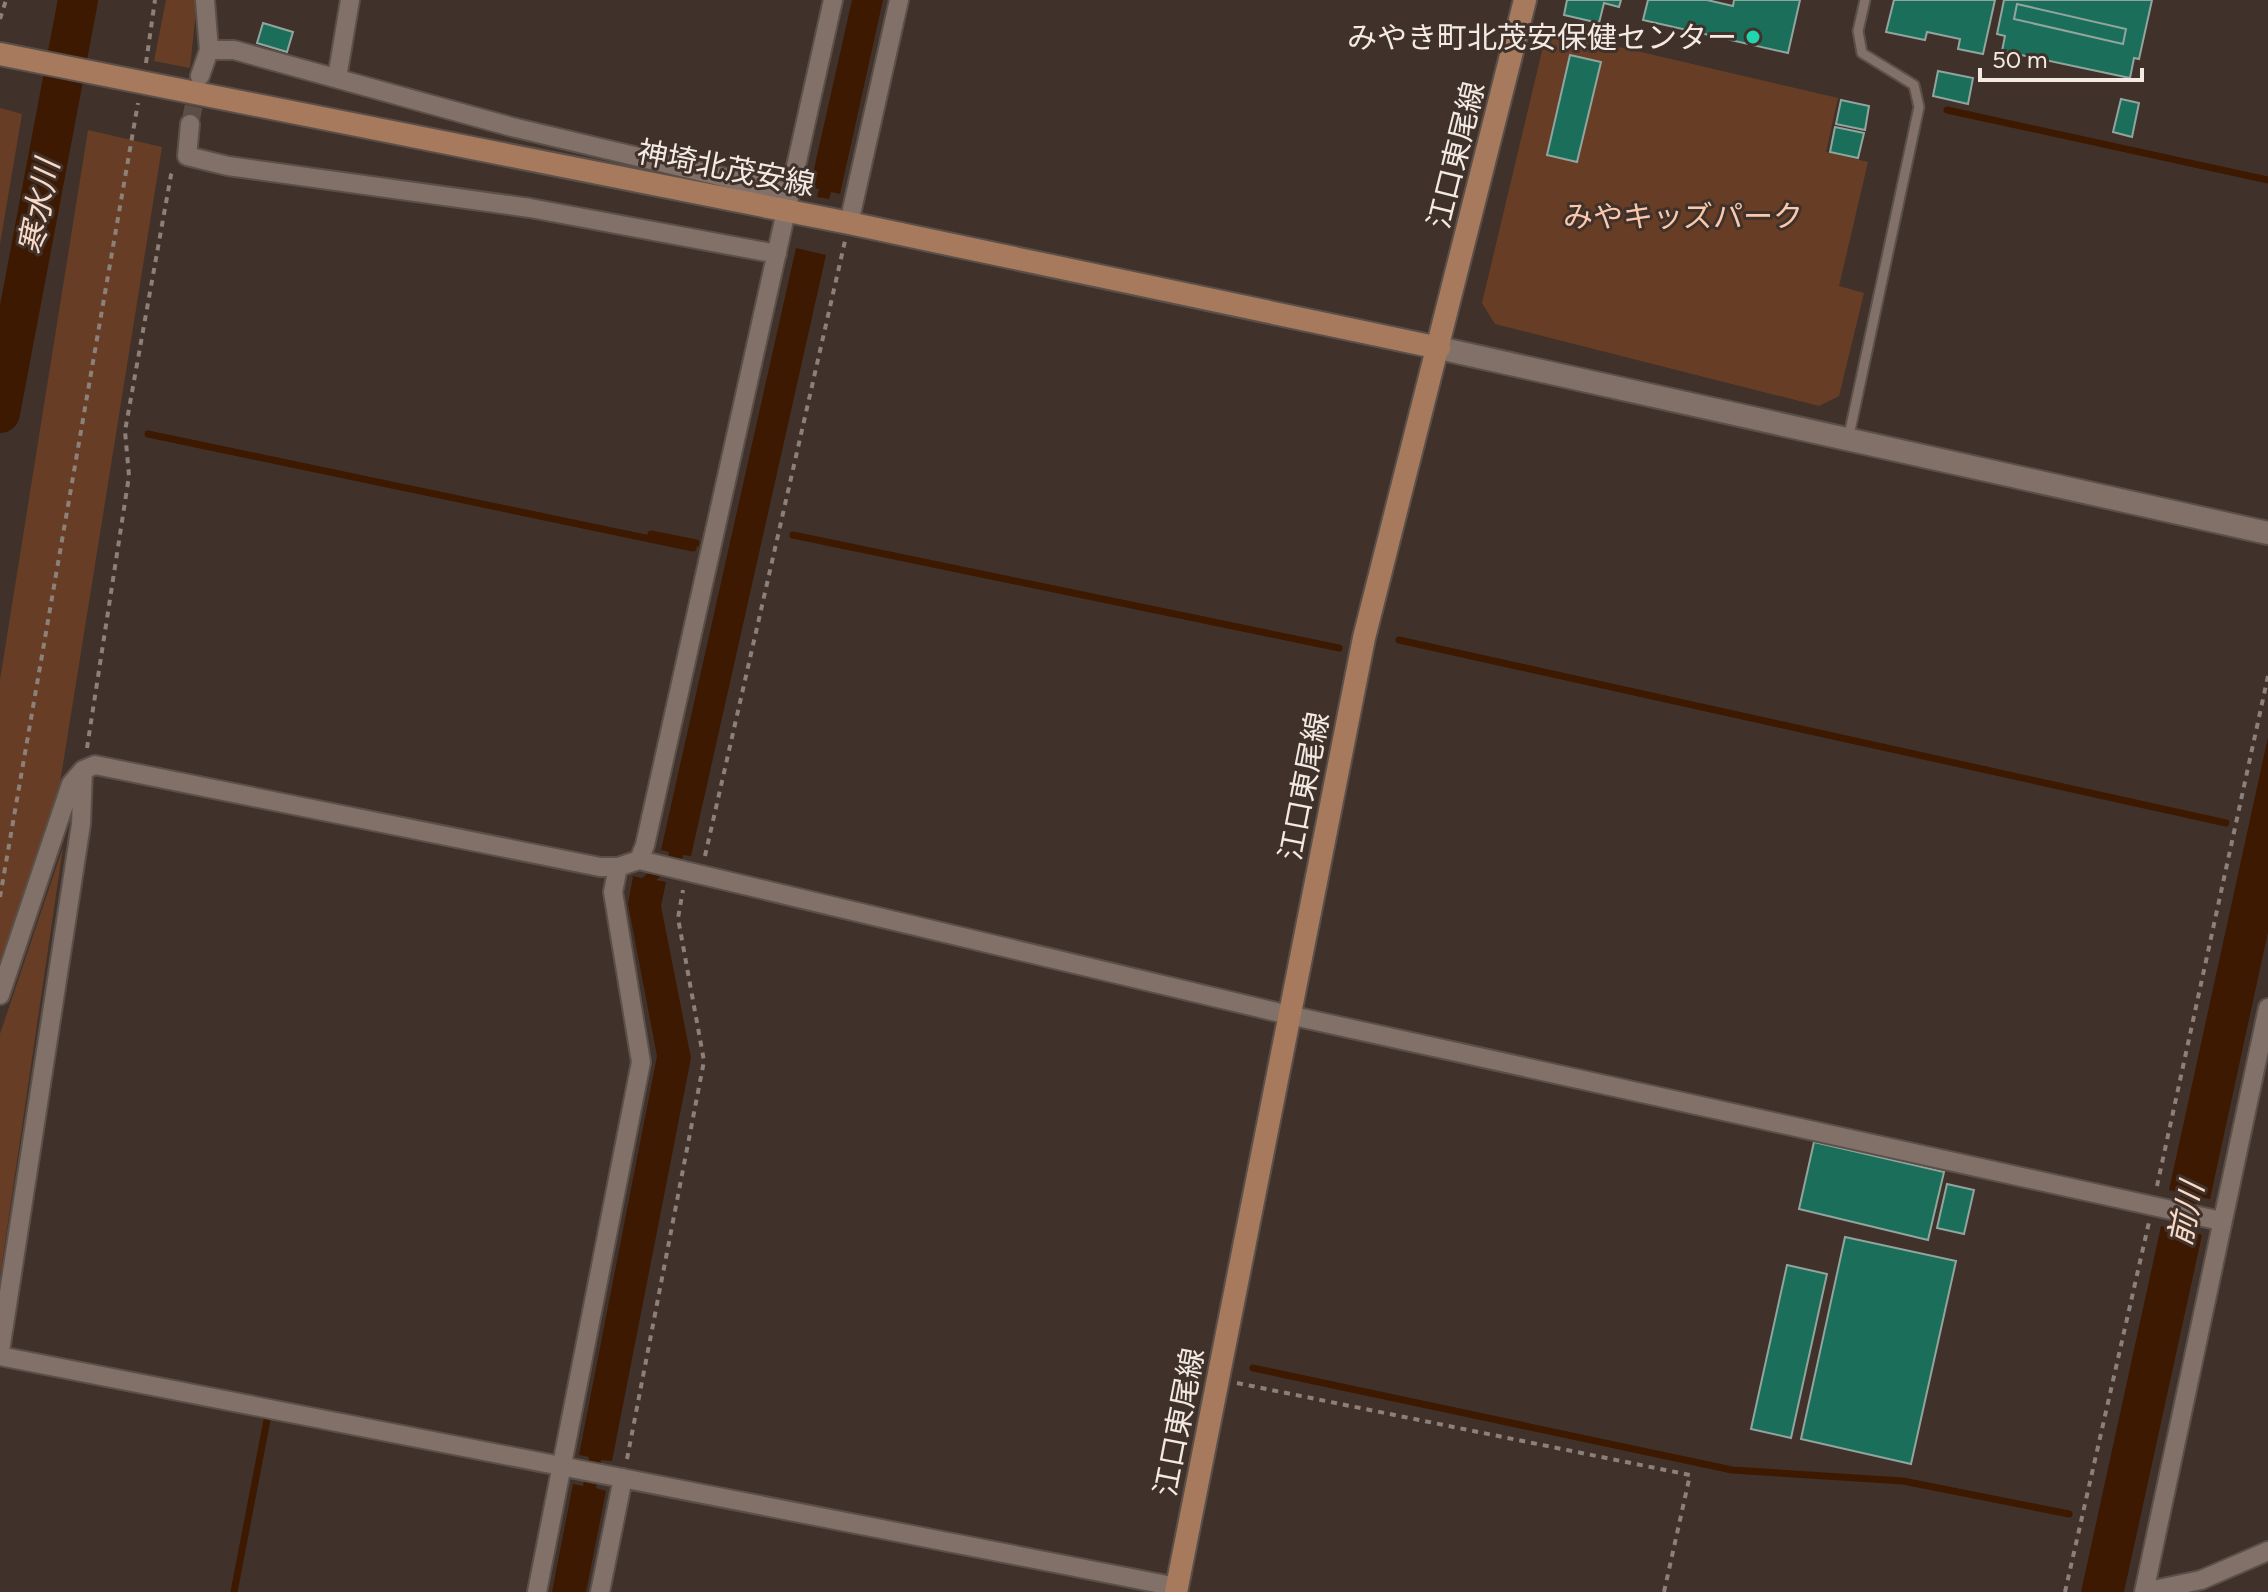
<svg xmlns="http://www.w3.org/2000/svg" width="2268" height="1592" viewBox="0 0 2268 1592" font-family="Figtree,'Noto Sans JP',sans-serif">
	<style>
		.green { fill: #673e25 }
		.water { fill: #3d1901 }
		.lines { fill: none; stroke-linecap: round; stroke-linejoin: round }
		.stream { stroke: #3d1901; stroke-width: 7 }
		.river { stroke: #3d1901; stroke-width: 40 }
		.building { fill: #1a6e5a; stroke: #91a59e; stroke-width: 2; fill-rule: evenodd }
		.minor-tunnel { stroke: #5b4e46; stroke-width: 18; stroke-dasharray: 18 9; stroke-linecap: butt }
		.service-casing { stroke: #5b5049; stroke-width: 13 }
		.minor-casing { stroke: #5b5049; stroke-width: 22 }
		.tertiary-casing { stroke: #5b5049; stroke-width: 26 }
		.secondary-casing { stroke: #5b5049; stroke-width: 26 }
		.path { stroke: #8c8079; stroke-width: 4; stroke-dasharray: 6 6; stroke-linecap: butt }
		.service { stroke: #817168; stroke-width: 9 }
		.minor { stroke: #817168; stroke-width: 18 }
		.tertiary { stroke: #817168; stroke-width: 22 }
		.secondary { stroke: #a77a5e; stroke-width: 22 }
		.poi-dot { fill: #20d5b0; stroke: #40322a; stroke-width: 3 }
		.labels { text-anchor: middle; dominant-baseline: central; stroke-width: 6; stroke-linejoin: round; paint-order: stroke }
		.poi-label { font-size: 30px; fill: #f3eae4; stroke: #40322a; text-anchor: end }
		.street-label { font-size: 30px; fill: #f3eae4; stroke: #40322a }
		.park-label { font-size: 30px; fill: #fac9ad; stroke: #40322a }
		.water-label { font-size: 32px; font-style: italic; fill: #fad9c6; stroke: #40322a }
	</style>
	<rect width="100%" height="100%" fill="#40322a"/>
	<path class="green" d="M166,0H197L190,68L154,61Z
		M1547,30L1838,98L1826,152L1868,162L1839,286L1864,293L1839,396L1819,406L1495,324L1482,303Z
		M0,108L22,114L0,244Z
		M88,130L162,147L55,814L0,964V680Z
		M63,847L0,1277V1034Z"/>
	<path class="water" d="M852,0H883L840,194L831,192L829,199L817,197L819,189L810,187Z
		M796,248L826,255L691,856L683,855L682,860L656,880L666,882L661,906L691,1058L612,1461L601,1460L596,1488L606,1491L586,1592H552L573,1484L583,1486L589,1457L579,1455L657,1056L628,904L633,876L642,878L668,857L669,852L661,850Z
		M2268,737V932L2210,1199L2198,1197L2191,1231L2202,1235L2124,1592H2081L2161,1226L2173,1228L2181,1193L2169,1190Z"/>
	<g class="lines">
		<path class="stream" d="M1947,110L2268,180
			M148,434L693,548
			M651,534L696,543
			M793,535L1339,648
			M1399,640L2226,823
			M1253,1368L1732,1470L1903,1481L2069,1514
			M234,1592L267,1420"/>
		<path class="river" d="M0,413L78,0"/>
	</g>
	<path class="building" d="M1567,0H1621L1619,7L1604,3L1599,23L1564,15Z
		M1648,0H1707L1733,6L1734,0H1800L1788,53L1643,20Z
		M1894,0H1995L1983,54L1958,49L1960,39L1927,32L1925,40L1886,32Z
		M2004,0H2152L2139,59L2134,58L2130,78L2002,51L2005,36L1997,34ZM2017,4L2126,29L2123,44L2014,19Z
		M2017,4L2126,29L2123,44L2014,19Z
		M263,23L293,32L287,52L257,43Z
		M1570,55L1601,62L1577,162L1547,155Z
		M1938,71L1973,78L1968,104L1933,96Z
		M2121,99L2139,103L2132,137L2113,132Z
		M1841,100L1869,106L1865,130L1836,124Z
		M1835,127L1864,133L1858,158L1830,152Z
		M1814,1142L1944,1172L1928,1240L1799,1209Z
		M1947,1184L1974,1190L1964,1234L1937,1228Z
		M1845,1237L1956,1261L1911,1464L1801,1439Z
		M1787,1265L1827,1274L1791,1438L1751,1429Z"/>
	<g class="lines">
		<path class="minor-tunnel" d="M190,124L199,80"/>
		<g class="service-casing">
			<path id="service" d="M1848,440L1919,107L1914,85L1862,53L1858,31L1865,0"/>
		</g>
		<g class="minor-casing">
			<path id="minor" d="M209,50H234L512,127L790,193
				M200,76L209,50L205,0
				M337,78L350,0
				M190,124L187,156L228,166L530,208L777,254
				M849,223L899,0
				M639,860L645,845L833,0
				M0,995L71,784L83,770L95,765L600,867H618L639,860L1289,1015L2221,1221
				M0,1351L81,824L83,770
				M0,1356L1177,1587
				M537,1592L641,1062L613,892L618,867
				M600,1592L623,1478
				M2144,1592L2268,1008
				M2144,1592L2201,1580L2268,1551"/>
		</g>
		<g class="tertiary-casing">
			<path id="tertiary" d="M1439,348L2268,533"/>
		</g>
		<g class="secondary-casing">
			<path id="secondary" d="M0,54L849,223L1439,348
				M1176,1592L1364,638L1525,0"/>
		</g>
		<path class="path" d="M0,19L6,0
			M146,63L155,0
			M87,748L129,476L125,431L171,175L175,169
			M705,856L845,241
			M0,897L138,103
			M2157,1186L2268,676
			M1237,1383L1690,1475L1664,1592
			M627,1459L704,1061L678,918L683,890
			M2065,1592L2149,1222"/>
		<use href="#service" class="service"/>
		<use href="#minor" class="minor"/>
		<use href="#tertiary" class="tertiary"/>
		<use href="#secondary" class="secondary"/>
	</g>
	<circle class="poi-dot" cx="1753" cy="37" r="8"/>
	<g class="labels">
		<g class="poi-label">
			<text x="1737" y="37">みやき町北茂安保健センター</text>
		</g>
		<g class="street-label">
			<text transform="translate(1456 155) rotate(-76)">江口東尾線</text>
			<text transform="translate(726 168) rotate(11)">神埼北茂安線</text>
			<text transform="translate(1304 786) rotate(-79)">江口東尾線</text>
			<text transform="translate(1179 1422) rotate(-79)">江口東尾線</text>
		</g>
		<g class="park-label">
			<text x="1683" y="216">みやキッズパーク</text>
		</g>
		<g class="water-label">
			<text transform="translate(39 207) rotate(-79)">寒水川</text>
			<text transform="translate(2186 1214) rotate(-78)">前川</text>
		</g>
	</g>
	<path d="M1980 68v12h162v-12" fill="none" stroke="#f3eae4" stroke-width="4"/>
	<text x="1992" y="68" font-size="24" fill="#f3eae4" stroke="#40322a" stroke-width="6" paint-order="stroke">50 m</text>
</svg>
